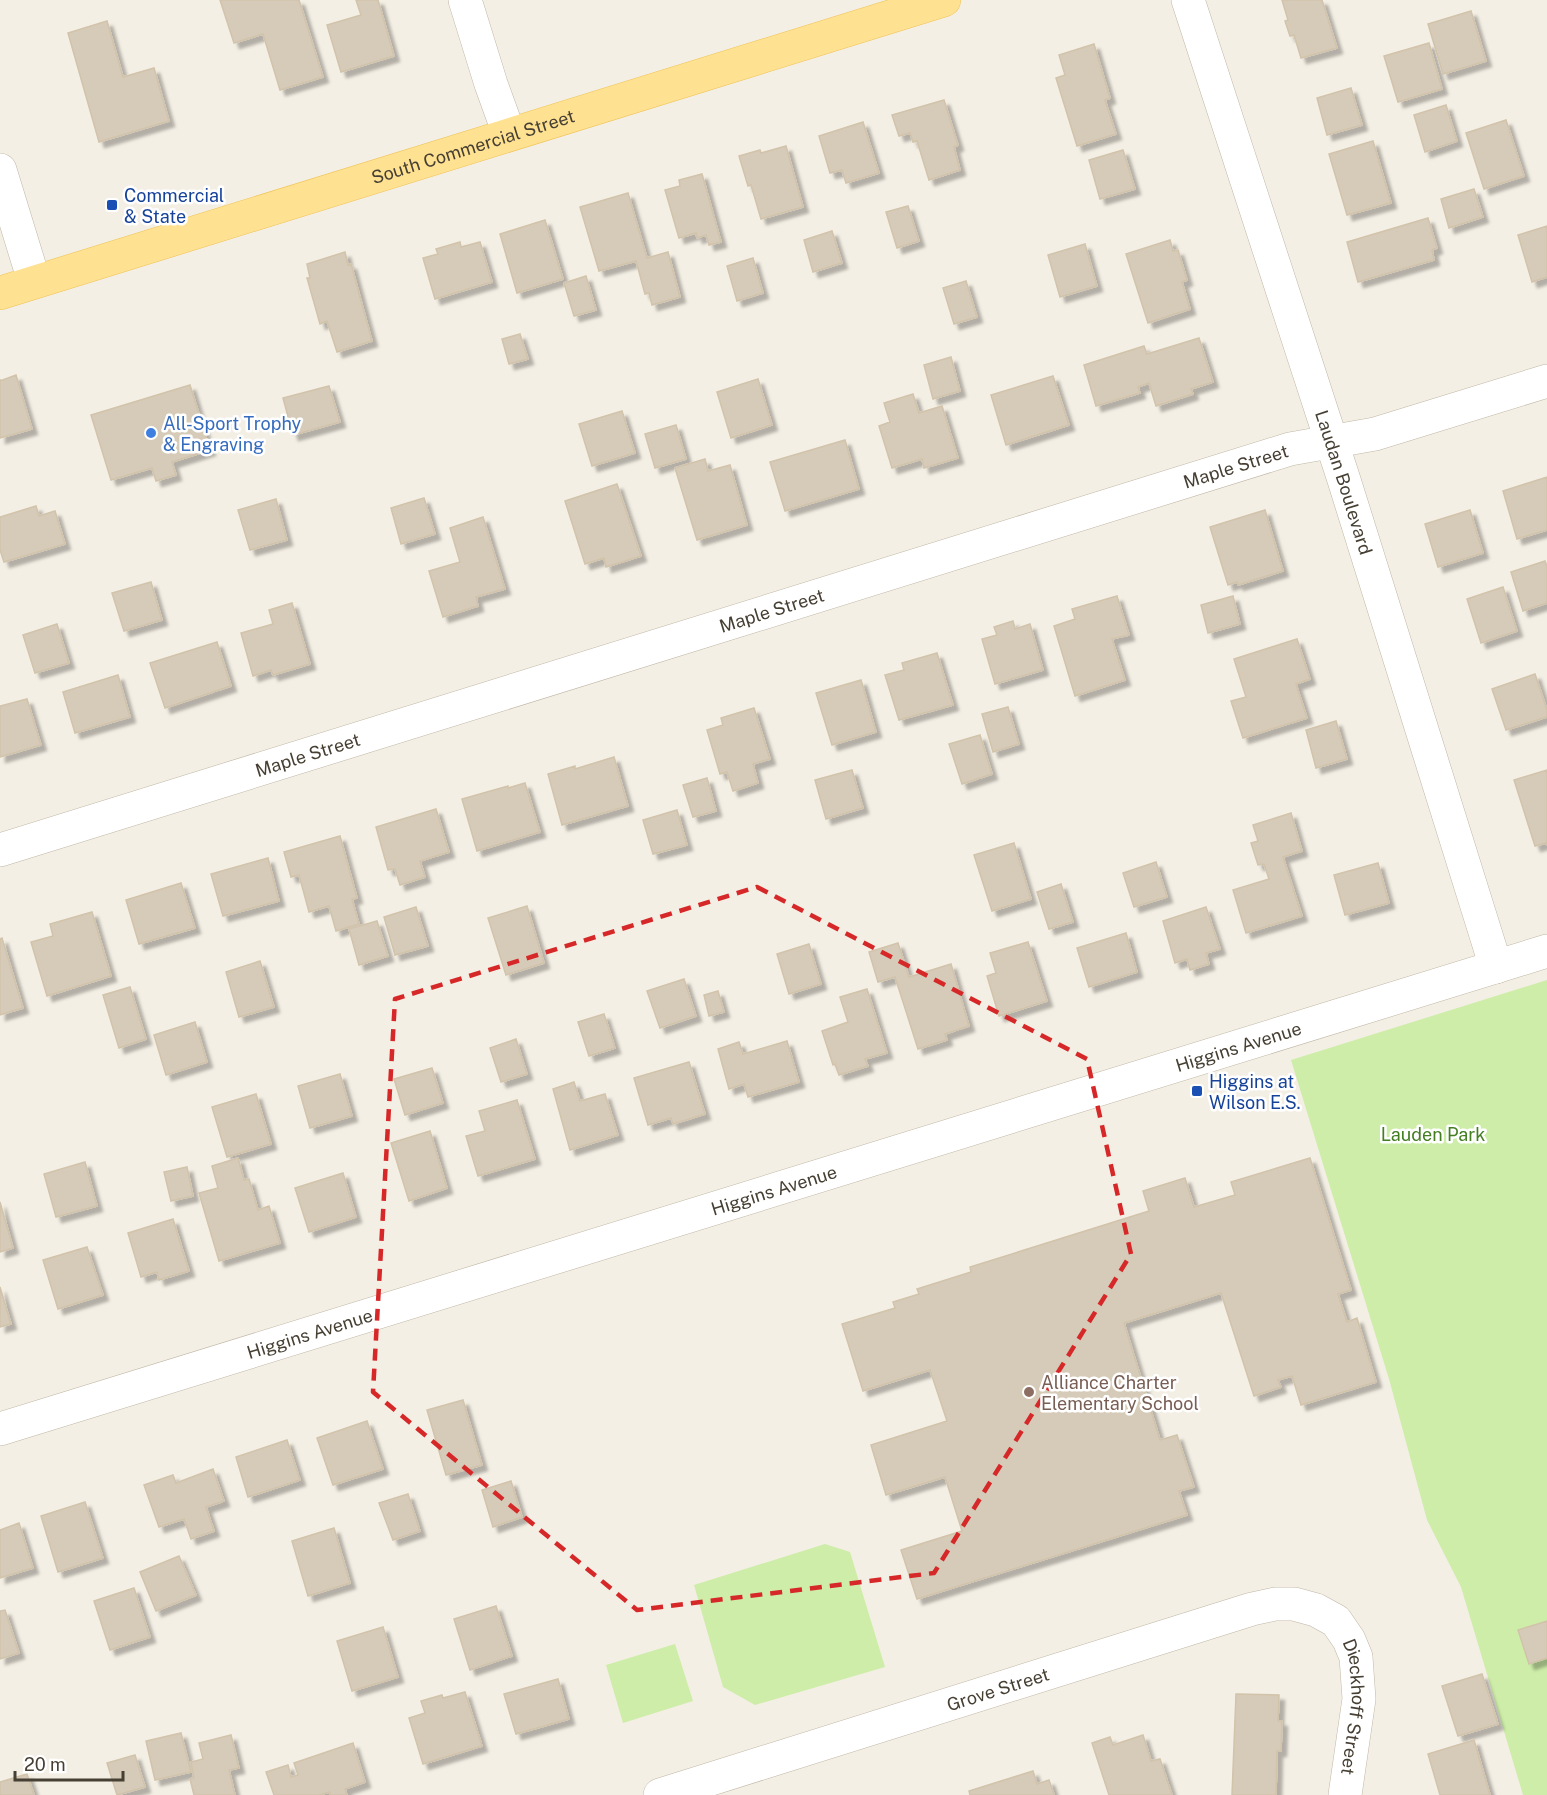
<svg xmlns="http://www.w3.org/2000/svg" width="1547" height="1795" viewBox="0 0 1547 1795" font-family="'Public Sans',sans-serif">
	<style>
		.green { fill: #cdeda8 }
		.building { fill: #d6cbb8; stroke: #d2c3ab; stroke-width: 1.5; filter: url(#shadow) }
		.lines { fill: none; stroke-linecap: round; stroke-linejoin: round }
		.minor-casing { stroke: #c0b7a6; stroke-width: 34 }
		.major-casing { stroke: #efc356; stroke-width: 34 }
		.minor { stroke: #fff; stroke-width: 33 }
		.major { stroke: #ffe192; stroke-width: 33 }
		.marked { fill: none; stroke: #d62828; stroke-width: 4.5; stroke-dasharray: 12 8; stroke-linejoin: round }
		.transit-dot { fill: #1a4fb4; stroke: #fff; stroke-width: 2 }
		.shop-dot { fill: #3f7fe0; stroke: #fff; stroke-width: 2 }
		.education-dot { fill: #8d6e63; stroke: #fff; stroke-width: 2 }
		.labels { text-anchor: middle; dominant-baseline: central; stroke-width: 5; stroke-linejoin: round; paint-order: stroke }
		.street-label { font-size: 18px; fill: #463f33; stroke: #fff }
		.transit-label { font-size: 18px; fill: #164399; stroke: #fff; text-anchor: start }
		.shop-label { font-size: 18px; fill: #366cbe; stroke: #fff; text-anchor: start }
		.park-label { font-size: 18px; fill: #437e21; stroke: #fff }
		.education-label { font-size: 18px; fill: #785e54; stroke: #fff; text-anchor: start }
	</style>
	<defs>
		<filter id="shadow"><feDropShadow dx="5.5" dy="5.5" stdDeviation="1.5" flood-color="#0004"/></filter>
	</defs>
	<rect width="100%" height="100%" fill="#f4efe4"/>
	<path class="green" d="M1547,980V1795H1523L1461,1587L1427,1520L1389,1379L1291,1060Z
		M825,1544L850,1552L885,1667L755,1705L723,1687L694,1585Z
		M675,1644L693,1701L623,1723L606,1665Z"/>
	<path class="building" d="M220,0H299L323,77L280,90L263,34L234,43Z
		M356,0H378L394,56L341,72L327,25L361,15Z
		M1282,0H1322L1337,48L1301,58L1294,35L1290,36L1285,21L1288,20Z
		M1471,11L1486,61L1443,74L1428,24Z
		M107,21L123,77L154,68L169,121L99,142L68,33Z
		M1429,43L1442,89L1398,102L1384,56Z
		M1094,44L1110,98L1105,100L1116,134L1077,146L1056,78L1065,75L1059,55Z
		M1351,88L1362,125L1327,135L1317,98Z
		M944,100L958,145L954,147L960,170L929,180L917,141L913,142L910,133L899,136L892,115Z
		M1446,105L1457,141L1425,152L1414,115Z
		M1506,120L1524,176L1484,189L1466,133Z
		M863,122L879,173L846,183L842,170L830,173L819,136Z
		M1373,141L1391,203L1347,215L1329,154Z
		M786,146L803,207L761,219L751,185L748,186L739,156L760,150L761,153Z
		M1123,150L1135,189L1100,199L1089,160Z
		M702,174L721,242L709,245L706,235L697,238L696,233L679,238L665,190L680,186L679,180Z
		M1474,189L1483,217L1449,228L1441,199Z
		M628,193L647,258L668,252L680,297L652,305L649,293L645,294L636,261L599,271L580,207Z
		M908,206L919,241L897,248L886,212Z
		M1428,218L1437,248L1432,250L1434,260L1358,282L1347,242Z
		M545,220L563,279L517,293L500,234Z
		M1547,226V277L1532,282L1518,235Z
		M832,231L842,263L813,272L804,240Z
		M1170,240L1173,251L1178,250L1187,280L1182,282L1190,309L1148,323L1126,254Z
		M460,242L461,247L480,242L492,282L435,299L423,258L438,254L436,249Z
		M1085,244L1097,286L1060,297L1048,255Z
		M345,252L348,265L351,264L372,341L337,352L327,321L320,324L307,278H310L307,264Z
		M753,258L763,293L737,301L727,266Z
		M586,276L596,310L574,316L564,283Z
		M966,281L977,317L954,324L943,288Z
		M520,334L528,359L509,364L502,339Z
		M1199,338L1213,382L1191,389L1193,394L1156,406L1149,383L1138,387L1140,393L1096,406L1084,365L1144,346L1147,354Z
		M951,357L960,391L933,399L924,365Z
		M16,375L32,429L0,438V379V381Z
		M1053,376L1069,425L1006,445L991,395Z
		M758,379L772,425L731,438L717,392Z
		M190,385L210,450L172,462L176,475L156,481L152,468L111,480L91,415Z
		M329,386L340,422L293,435L283,398Z
		M913,394L919,413L942,406L958,458L924,468L922,459L892,468L879,426L890,422L884,403Z
		M622,411L635,453L592,466L579,424Z
		M676,425L686,459L655,468L645,434Z
		M845,440L859,489L785,511L770,462Z
		M705,459L708,471L730,465L747,525L697,540L675,468Z
		M1547,477V530L1517,539L1503,491Z
		M617,484L641,556L606,567L604,558L585,564L565,501Z
		M424,498L435,534L401,544L391,508Z
		M276,499L287,540L250,550L238,510Z
		M36,506L39,516L55,511L65,544L4,562L0,550V517Z
		M1265,510L1283,571L1238,585L1237,582L1228,585L1210,527Z
		M1470,510L1483,553L1438,567L1425,524Z
		M483,517L505,589L476,597L478,606L443,617L429,571L460,562L450,528Z
		M1545,561L1547,566V603L1523,611L1511,572Z
		M151,582L162,620L124,631L112,593Z
		M1503,587L1517,631L1481,643L1467,599Z
		M1117,596L1129,635L1112,639L1125,680L1075,696L1054,626L1075,619L1072,609Z
		M1233,596L1240,624L1208,633L1201,605Z
		M292,603L310,664L273,675L271,670L253,676L241,633L273,624L269,610Z
		M1013,621L1015,629L1030,624L1043,670L995,684L982,639L997,635L994,627Z
		M57,624L69,663L35,673L23,635Z
		M1297,639L1310,679L1296,684L1307,718L1243,738L1231,701L1246,697L1234,659Z
		M217,642L231,686L165,708L150,663Z
		M937,653L953,705L899,720L885,675L904,670L902,663Z
		M1535,674L1547,710V717L1506,730L1492,689Z
		M118,675L130,717L75,733L63,692Z
		M861,680L876,732L832,745L816,693Z
		M27,699L41,745L0,757V706Z
		M1008,707L1019,744L993,752L982,714Z
		M754,708L770,759L753,764L758,783L733,791L727,772L720,774L707,730L723,725L721,718Z
		M1336,721L1347,759L1316,768L1306,730Z
		M980,735L992,774L962,784L949,744Z
		M614,757L628,806L562,825L548,774L575,766V769Z
		M852,770L863,808L826,819L815,780Z
		M1547,770V845L1546,843L1535,846L1514,780Z
		M707,778L716,811L693,817L683,785Z
		M525,783L540,832L477,851L462,799L508,786V788Z
		M436,809L449,852L420,861L425,877L400,885L395,869L388,870L376,827Z
		M677,810L687,845L653,854L643,820Z
		M1291,813L1302,851L1283,857L1302,916L1246,933L1233,890L1269,879L1264,864L1258,865L1251,843L1258,841L1253,825Z
		M340,836L357,898L352,899L359,924L336,931L329,906L309,912L299,875L291,877L284,852Z
		M1014,843L1031,899L992,911L974,855Z
		M268,858L279,901L223,916L211,874Z
		M1156,862L1167,897L1134,907L1123,873Z
		M1378,863L1389,903L1345,915L1334,875Z
		M181,883L195,928L139,944L126,900Z
		M1061,884L1073,922L1049,929L1037,892Z
		M527,906L544,963L506,975L488,918Z
		M416,907L428,946L395,955L384,917Z
		M1206,907L1220,949L1206,953L1209,964L1190,970L1187,959L1175,963L1163,921Z
		M92,912L111,976L47,996L31,942L53,936L50,924Z
		M377,921L388,956L359,965L349,929Z
		M1126,933L1137,972L1089,987L1077,948Z
		M2,938L23,1008L0,1015V939Z
		M1028,942L1047,1001L999,1016L987,976L996,973L990,953Z
		M898,943L909,977L951,964L969,1026L945,1034L947,1040L918,1049L895,977L878,982L869,952Z
		M809,944L821,984L789,994L777,954Z
		M260,961L274,1007L239,1017L226,972Z
		M684,979L696,1016L660,1028L647,991Z
		M130,987L146,1039L119,1048L103,995Z
		M867,989L887,1053L865,1059L868,1066L839,1075L835,1064L833,1065L822,1031L848,1022L840,997Z
		M718,991L724,1012L709,1016L704,995Z
		M604,1014L615,1048L589,1056L578,1022Z
		M195,1022L207,1062L166,1075L154,1035Z
		M516,1039L527,1074L501,1082L490,1048Z
		M787,1041L799,1082L748,1097L744,1084L729,1089L718,1049L739,1042L743,1054Z
		M689,1062L705,1114L673,1124L671,1118L648,1125L634,1078Z
		M432,1068L443,1103L405,1115L394,1079Z
		M340,1074L352,1116L310,1128L298,1086Z
		M574,1082L580,1101L605,1094L618,1135L570,1150L553,1089Z
		M256,1094L271,1144L227,1157L212,1107Z
		M517,1100L535,1159L478,1176L466,1136L485,1131L479,1111Z
		M430,1131L447,1188L409,1201L391,1143Z
		M238,1158L244,1180L249,1179L258,1210L269,1206L280,1243L219,1261L199,1193L218,1188L212,1166Z
		M1310,1158L1351,1290L1338,1294L1347,1322L1357,1318L1376,1382L1301,1405L1292,1376L1278,1380L1281,1387L1254,1396L1221,1293L1124,1323L1160,1440L1177,1435L1194,1487L1179,1491L1187,1515L917,1599L901,1550L962,1531L945,1477L886,1495L871,1445L947,1421L930,1370L863,1391L842,1324L895,1308L893,1302L919,1294L917,1289L971,1272L970,1267L1149,1211L1143,1191L1185,1178L1194,1207L1235,1195L1231,1182Z
		M85,1162L97,1206L56,1217L44,1174Z
		M187,1167L193,1196L171,1201L164,1172Z
		M343,1173L356,1217L309,1232L295,1188Z
		M0,1202L13,1248L0,1252Z
		M173,1219L189,1271L159,1280L157,1272L141,1277L128,1233Z
		M87,1247L103,1295L58,1309L43,1260Z
		M0,1287L11,1324L0,1327Z
		M463,1400L482,1465L446,1475L427,1410Z
		M367,1421L383,1469L333,1485L317,1438Z
		M287,1440L300,1480L248,1497L236,1457Z
		M213,1469L224,1501L206,1507L214,1531L191,1539L184,1519L159,1527L144,1485L173,1475L176,1483Z
		M511,1481L522,1517L493,1527L482,1490Z
		M408,1494L420,1531L393,1540L379,1503Z
		M85,1502L103,1558L58,1572L41,1516Z
		M19,1523L33,1568L0,1578V1530Z
		M334,1528L350,1583L308,1596L292,1541Z
		M179,1556L196,1595L156,1611L140,1572Z
		M134,1588L150,1637L110,1650L94,1601Z
		M496,1606L512,1656L470,1670L454,1619Z
		M5,1610L19,1653L0,1659V1611Z
		M1547,1621V1658L1529,1664L1518,1630Z
		M383,1627L398,1677L352,1691L337,1641Z
		M1482,1674L1498,1724L1458,1736L1442,1686Z
		M558,1679L569,1719L516,1734L504,1694Z
		M465,1692L482,1746L423,1764L409,1718L425,1713L421,1701L442,1695L443,1698Z
		M1236,1694L1279,1695L1278,1721H1282L1281,1751H1277L1276,1795H1232Z
		M181,1733L191,1772L155,1780L146,1741Z
		M231,1735L239,1768L229,1770L235,1795H194L190,1779L194,1778L191,1762L203,1759L199,1743Z
		M1143,1735L1151,1761L1160,1759L1172,1795H1109L1092,1743L1110,1737L1113,1745Z
		M1474,1740L1490,1795H1440L1428,1754Z
		M353,1743L365,1782L345,1789L347,1795H331L329,1792L320,1795H274L266,1772L288,1765L291,1777L298,1775L294,1763Z
		M135,1755L145,1787L117,1795L107,1763Z
		M1033,1771L1037,1784L1049,1780L1054,1795H970L969,1791Z
		M27,1774L34,1795H0V1782Z"/>
	<g class="lines">
		<g class="minor-casing">
			<g id="minor">
				<path d="M465,0L491,84L509,134"/>
				<path id="s1" d="M1188,0L1344,480L1496,967"/>
				<path d="M0,170L34,281"/>
				<path id="s2" d="M0,850L1290,449L1375,434L1547,381"/>
				<path id="s3" d="M0,1429L1547,951"/>
				<path id="s4" d="M660,1795L1252,1609L1275,1604H1294L1316,1610L1336,1621L1349,1640L1356,1657L1359,1699L1345,1795"/>
			</g>
		</g>
		<g class="major-casing">
			<g id="major">
				<path id="s5" d="M0,293L944,0"/>
			</g>
		</g>
		<use href="#minor" class="minor"/>
		<use href="#major" class="major"/>
	</g>
	<path class="marked" d="M757,887L1087,1059L1131,1254L934,1573L637,1610L373,1392L395,999Z"/>
	<g class="transit-dot">
		<rect x="106" y="199" width="12" height="12" rx="3"/>
		<rect x="1191" y="1085" width="12" height="12" rx="3"/>
	</g>
	<circle class="shop-dot" cx="151" cy="433" r="6"/>
	<circle class="education-dot" cx="1029" cy="1392" r="6"/>
	<g class="labels">
		<g class="street-label">
			<text stroke="none"><textPath href="#s5" startOffset="495">South Commercial Street</textPath></text>
			<text stroke="none"><textPath href="#s2" startOffset="1294">Maple Street</textPath></text>
			<text stroke="none"><textPath href="#s1" startOffset="507">Laudan Boulevard</textPath></text>
			<text stroke="none"><textPath href="#s2" startOffset="808">Maple Street</textPath></text>
			<text stroke="none"><textPath href="#s2" startOffset="322">Maple Street</textPath></text>
			<text stroke="none"><textPath href="#s3" startOffset="1296">Higgins Avenue</textPath></text>
			<text stroke="none"><textPath href="#s3" startOffset="810">Higgins Avenue</textPath></text>
			<text stroke="none"><textPath href="#s3" startOffset="324">Higgins Avenue</textPath></text>
			<text stroke="none"><textPath href="#s4" startOffset="354">Grove Street</textPath></text>
			<text stroke="none"><textPath href="#s4" startOffset="800">Dieckhoff Street</textPath></text>
		</g>
		<g class="transit-label">
			<text x="124" y="195">Commercial<tspan x="124" dy="21">&amp; State</tspan></text>
			<text x="1209" y="1081">Higgins at<tspan x="1209" dy="21">Wilson E.S.</tspan></text>
		</g>
		<g class="shop-label">
			<text x="163" y="423">All-Sport Trophy<tspan x="163" dy="21">&amp; Engraving</tspan></text>
		</g>
		<g class="park-label">
			<text x="1433" y="1134">Lauden Park</text>
		</g>
		<g class="education-label">
			<text x="1041" y="1382">Alliance Charter<tspan x="1041" dy="21">Elementary School</tspan></text>
		</g>
	</g>
	<path d="M15 1771v9h108v-9" fill="none" stroke="#463f33" stroke-width="3"/>
	<text x="24" y="1771" font-size="18" fill="#463f33" stroke="#ffffff" stroke-width="4.5" paint-order="stroke">20 m</text>
</svg>
